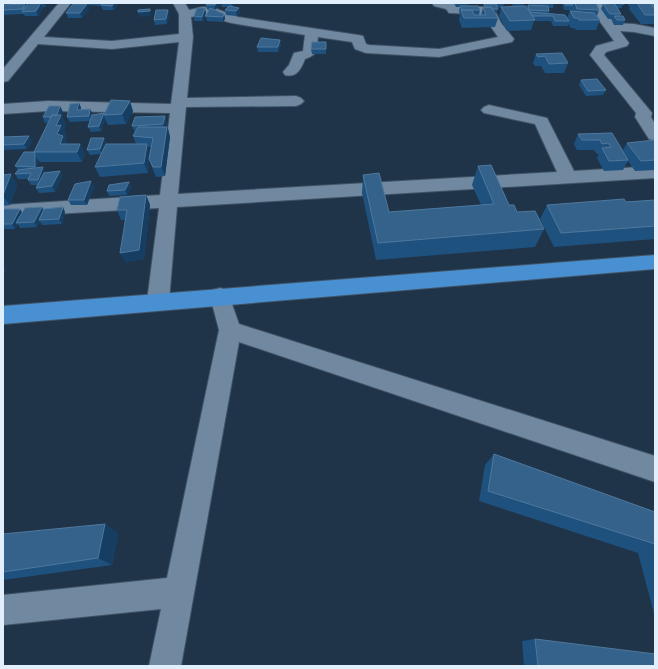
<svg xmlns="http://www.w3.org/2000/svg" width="658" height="669" viewBox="0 0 658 669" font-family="'Golos Text',sans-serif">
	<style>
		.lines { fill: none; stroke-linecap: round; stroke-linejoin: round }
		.minor-casing { stroke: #405364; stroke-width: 2 }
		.major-casing { stroke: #405364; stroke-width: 2 }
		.minor { fill: #7088a0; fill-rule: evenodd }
		.major { fill: #4890d2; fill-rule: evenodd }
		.wall { fill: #1f517e; fill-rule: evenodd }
		.shaded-wall { fill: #163e63 }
		.building { fill: #34628b; stroke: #4f789d }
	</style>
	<rect width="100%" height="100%" fill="#203449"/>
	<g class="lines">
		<g class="minor-casing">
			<path id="minor" d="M59,3H71L44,37L112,41L179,34V14L173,3H185L189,10L203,7L214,8L238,17L358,35L363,36L366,44L369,45L439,49L498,37L489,24L487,19L479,18L476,14L449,13L446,9L434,6L432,3H454L457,6L484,7L487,12L496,13L501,23L514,39L512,42L507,43L439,57L366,53L355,49L352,42L318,37C316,50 319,54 305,59C301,69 297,78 285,75L283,72L289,65L294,53L303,51L305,35C282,31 260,28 237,24C217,21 214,13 191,17L193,37L187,98L296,96L301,98L304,101L301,104L296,106L186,107L178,194L557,172L535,124L484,113L481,110L484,107L489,105L547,118L574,171L655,166V178L177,207L169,301L165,307L158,309L151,307L147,301L159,208L3,217V205L160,195L170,113L48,111L3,114V104L48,101L171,104L179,42L112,49L38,44L8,81L3,82V69Z
				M590,3H602L607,14L614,23L634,24L655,28V36L634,32L620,31L629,43L627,46L606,52L604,55L652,113L651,117L655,124V141L649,139L635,117L636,113L590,55L596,46L614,41L595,15Z
				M220,288L227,290L239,324L655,456V482L239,342L181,666H149L161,609L3,625V595L167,578L219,330L210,296L213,290Z"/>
		</g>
		<g class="major-casing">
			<path id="major" d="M655,255V269L3,324V306Z"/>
		</g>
		<use href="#minor" class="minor"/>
		<use href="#major" class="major"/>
	</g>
	<path class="wall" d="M3,3H13L12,5L26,6L28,3H47L45,7H43V8L38,16H25L23,14L3,15Z
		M84,3H116L117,6L114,10H103L101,6L87,5L89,9L82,18H68L66,13L84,4Z
		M221,3L215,10L224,14L225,19L223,22L207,21L206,16L209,10L207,9L206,5Z
		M221,3H233L232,7L239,8L240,13L237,16L226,15L225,10L228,7H222Z
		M454,3H468V6L480,10L479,15H481L484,4H492L491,3H511L510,4H504L503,7H513L512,3H524L523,6L527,8L528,5H532V3H554L553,8H549V11L548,14L567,18L570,11L571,10H564L562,3H596L599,10L597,16L600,20L596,30H576L574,28H571L568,24V26H553L551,21H534L531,30L507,31L499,16L501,8L497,7L498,9L496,14H495L498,18L495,27L462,28L459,20L460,14L459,11L460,7H456Z
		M604,3H623L624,4L621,8H618L621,14L620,16L625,20L623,25H614L612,21L613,19H608L601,9L603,4H604Z
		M627,3H655V24H641L629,9L630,8Z
		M168,10L169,15L167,24L155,25L154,20Z
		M206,13L203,21H194V16Z
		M326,42V54H312L311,49Z
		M281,45L278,52H258L257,47Z
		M536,54L568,63L564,73H545L541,66H535L533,63Z
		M581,80L606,90L603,95L586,96L579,85Z
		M79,103L81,108V110L93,114L92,115L104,113V114L133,111L126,124L108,125L105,119L101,131L91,132L88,127L90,121L70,122L67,117Z
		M63,112L61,115L66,125L64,130L66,135L65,139L67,144H80L85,154L82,162H40L38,160V167L46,172L60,171L62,176L55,192L39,193L36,188L37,185H31L28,180L29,179H18L15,174L18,170L15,166L34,152L49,123H45L43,117Z
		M165,116L170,137L165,176L156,177L149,160L148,173L100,177L95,167L101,154L90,155L87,150L104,138L106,143L105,146L136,144L133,136L135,132L132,126ZM148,147H151L150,154Z
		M612,133L623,150L627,143L655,140V170L635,171L628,161L623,170L604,171L597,158L599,154H597L594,150H577L574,144L578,134Z
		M29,136L32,142L27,149L3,150V138Z
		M478,166L509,205L517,212L544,229L535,247L376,260L362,193L363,175L389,212L481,205L472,185Z
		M3,175L17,184L10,205L3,206Z
		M129,182L131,187L127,195L109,196L107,191Z
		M94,186L87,205H71L68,200Z
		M146,195L150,205L144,259L125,262V220H121L117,210Z
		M655,200V239L554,247L540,219L547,205L626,202Z
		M3,209L22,213L43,210L65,212L62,224L42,225L40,221L37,227L20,228L18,224L15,229H3Z
		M494,454L655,512V617L638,553L479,501L485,465Z
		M118,533L112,565L3,580V534Z
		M535,639L655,666H524L522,641Z"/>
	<path class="shaded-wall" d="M3,3H13L11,7L3,8Z
		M41,3L43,8L38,16L36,11Z
		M43,3H47L45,7Z
		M114,3H116L117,6L114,10L112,6Z
		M217,3H221L215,10V5Z
		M87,4L89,9L82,18L80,13Z
		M205,8L206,13L203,21L202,17Z
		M239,8L240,13L237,16L236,11Z
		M150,9L151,16L139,17L138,12Z
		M168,10L169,15L167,24L166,19Z
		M224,14L225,19L223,22V17Z
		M280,40L281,45L278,52V47Z
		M3,52L6,57L3,61Z
		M130,101L133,111L126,124L122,114Z
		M79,103L81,108L80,115L77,110Z
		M60,106L63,112L61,115L66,125L64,130L66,135L65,139L68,146L60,144L57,134L56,117Z
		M90,109L93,114L91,121L89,116Z
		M104,113L105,119L101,131L99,126Z
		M165,116L170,137L165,176L161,167L166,134L163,124Z
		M29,136L32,142L27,149L24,144Z
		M104,138L106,143L102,154L100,149Z
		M80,144L85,154L82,162L77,152Z
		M147,144L150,154L148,173L144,163Z
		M35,155L38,160V172L35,167Z
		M43,167L46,172L41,185L38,180Z
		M60,171L62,176L55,192L52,186Z
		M11,174L17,184L10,205L3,196Z
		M91,181L94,186L87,205L84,200Z
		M129,182L131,187L127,195L125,190Z
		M146,195L150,205L144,259L125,262L120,253Z
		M42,207L45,212L39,220L40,221L37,227L34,222Z
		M63,207L65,212L62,224L59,219Z
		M20,209L23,214L16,223L18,224L15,229L12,224Z
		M3,265L6,269L3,278Z
		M105,524L118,533L112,565L98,558Z"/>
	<path class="building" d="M28,3H41L36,11L22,12Z
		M103,3H114L112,6L101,5Z
		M208,3H217L215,5H206Z
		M565,3H572L573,5H565Z
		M575,3H596L599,10L577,9Z
		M609,3H623L624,4L614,3L621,14H610L603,4H609Z
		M637,3H651L655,9V15H645Z
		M25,4L23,9L3,10V5Z
		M73,4H87L80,13H66Z
		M484,4H496L498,9H492L491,7H485Z
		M651,4H655V9Z
		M528,5L548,6L549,11L529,10Z
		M229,6L239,8L236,11L225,10Z
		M460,6H478L480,10H462Z
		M526,6L535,20L510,21L501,7Z
		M483,7H491L498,18H464L461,10H472L474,15H486Z
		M197,8H205L202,17L194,16Z
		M210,8L224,14L223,17L206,16Z
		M150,9V11L138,12V10Z
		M156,10H168L166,19L154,20Z
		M570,11L594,13L600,20H579L578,18H574Z
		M530,12L565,15L569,21H555L553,16H532Z
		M614,16H623L625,20H617Z
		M261,38L280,40L278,47H257Z
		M312,42H326V49H311Z
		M562,53L568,63L549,64L545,56L538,57L536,54Z
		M597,79L606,90L588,91L581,80Z
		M111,100L130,101L122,114L104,115Z
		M79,103L77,110L90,109L89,116L67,117L70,104Z
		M49,106H60L57,115H52L51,117H43Z
		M104,113L99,126L88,127L92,115Z
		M52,115H61L56,126L61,125L57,134L63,136L60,144H80L77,152H34Z
		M165,116L163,124L132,126L135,117Z
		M138,127H167L161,167H153L149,159L153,138L133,136Z
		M612,133L628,160L609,161L602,148L611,147L608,143L602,144L600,140H582L578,134Z
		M29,136L24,144L3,145V137Z
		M91,138H104L100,149L87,150Z
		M655,140V160L641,161L627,143Z
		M106,144H147L144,163L95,167Z
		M24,152H34L35,155V167L15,166Z
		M491,165L509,205H514L517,212L535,211L544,229L378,243L363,175L379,173L389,212L494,204L478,166Z
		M43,167L38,180H28L31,173L15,174L18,170Z
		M60,171L52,186L36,188L44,173Z
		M11,174L3,195V175Z
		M91,181L84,200H68L75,184Z
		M129,182L125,190L107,191L109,185Z
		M146,195L139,250L120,253L127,210H117L120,197Z
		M624,199L626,202L655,200V226L561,233L547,205Z
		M42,207L34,222L16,223L25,208Z
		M63,207L59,219L39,220L44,209Z
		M3,209H20L12,224H3Z
		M494,454L655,512V544L488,491Z
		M105,524L98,558L3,572V534Z
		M535,639L655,654V666H538Z"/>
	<rect width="658" height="669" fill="none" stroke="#e1eefc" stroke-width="8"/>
</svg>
